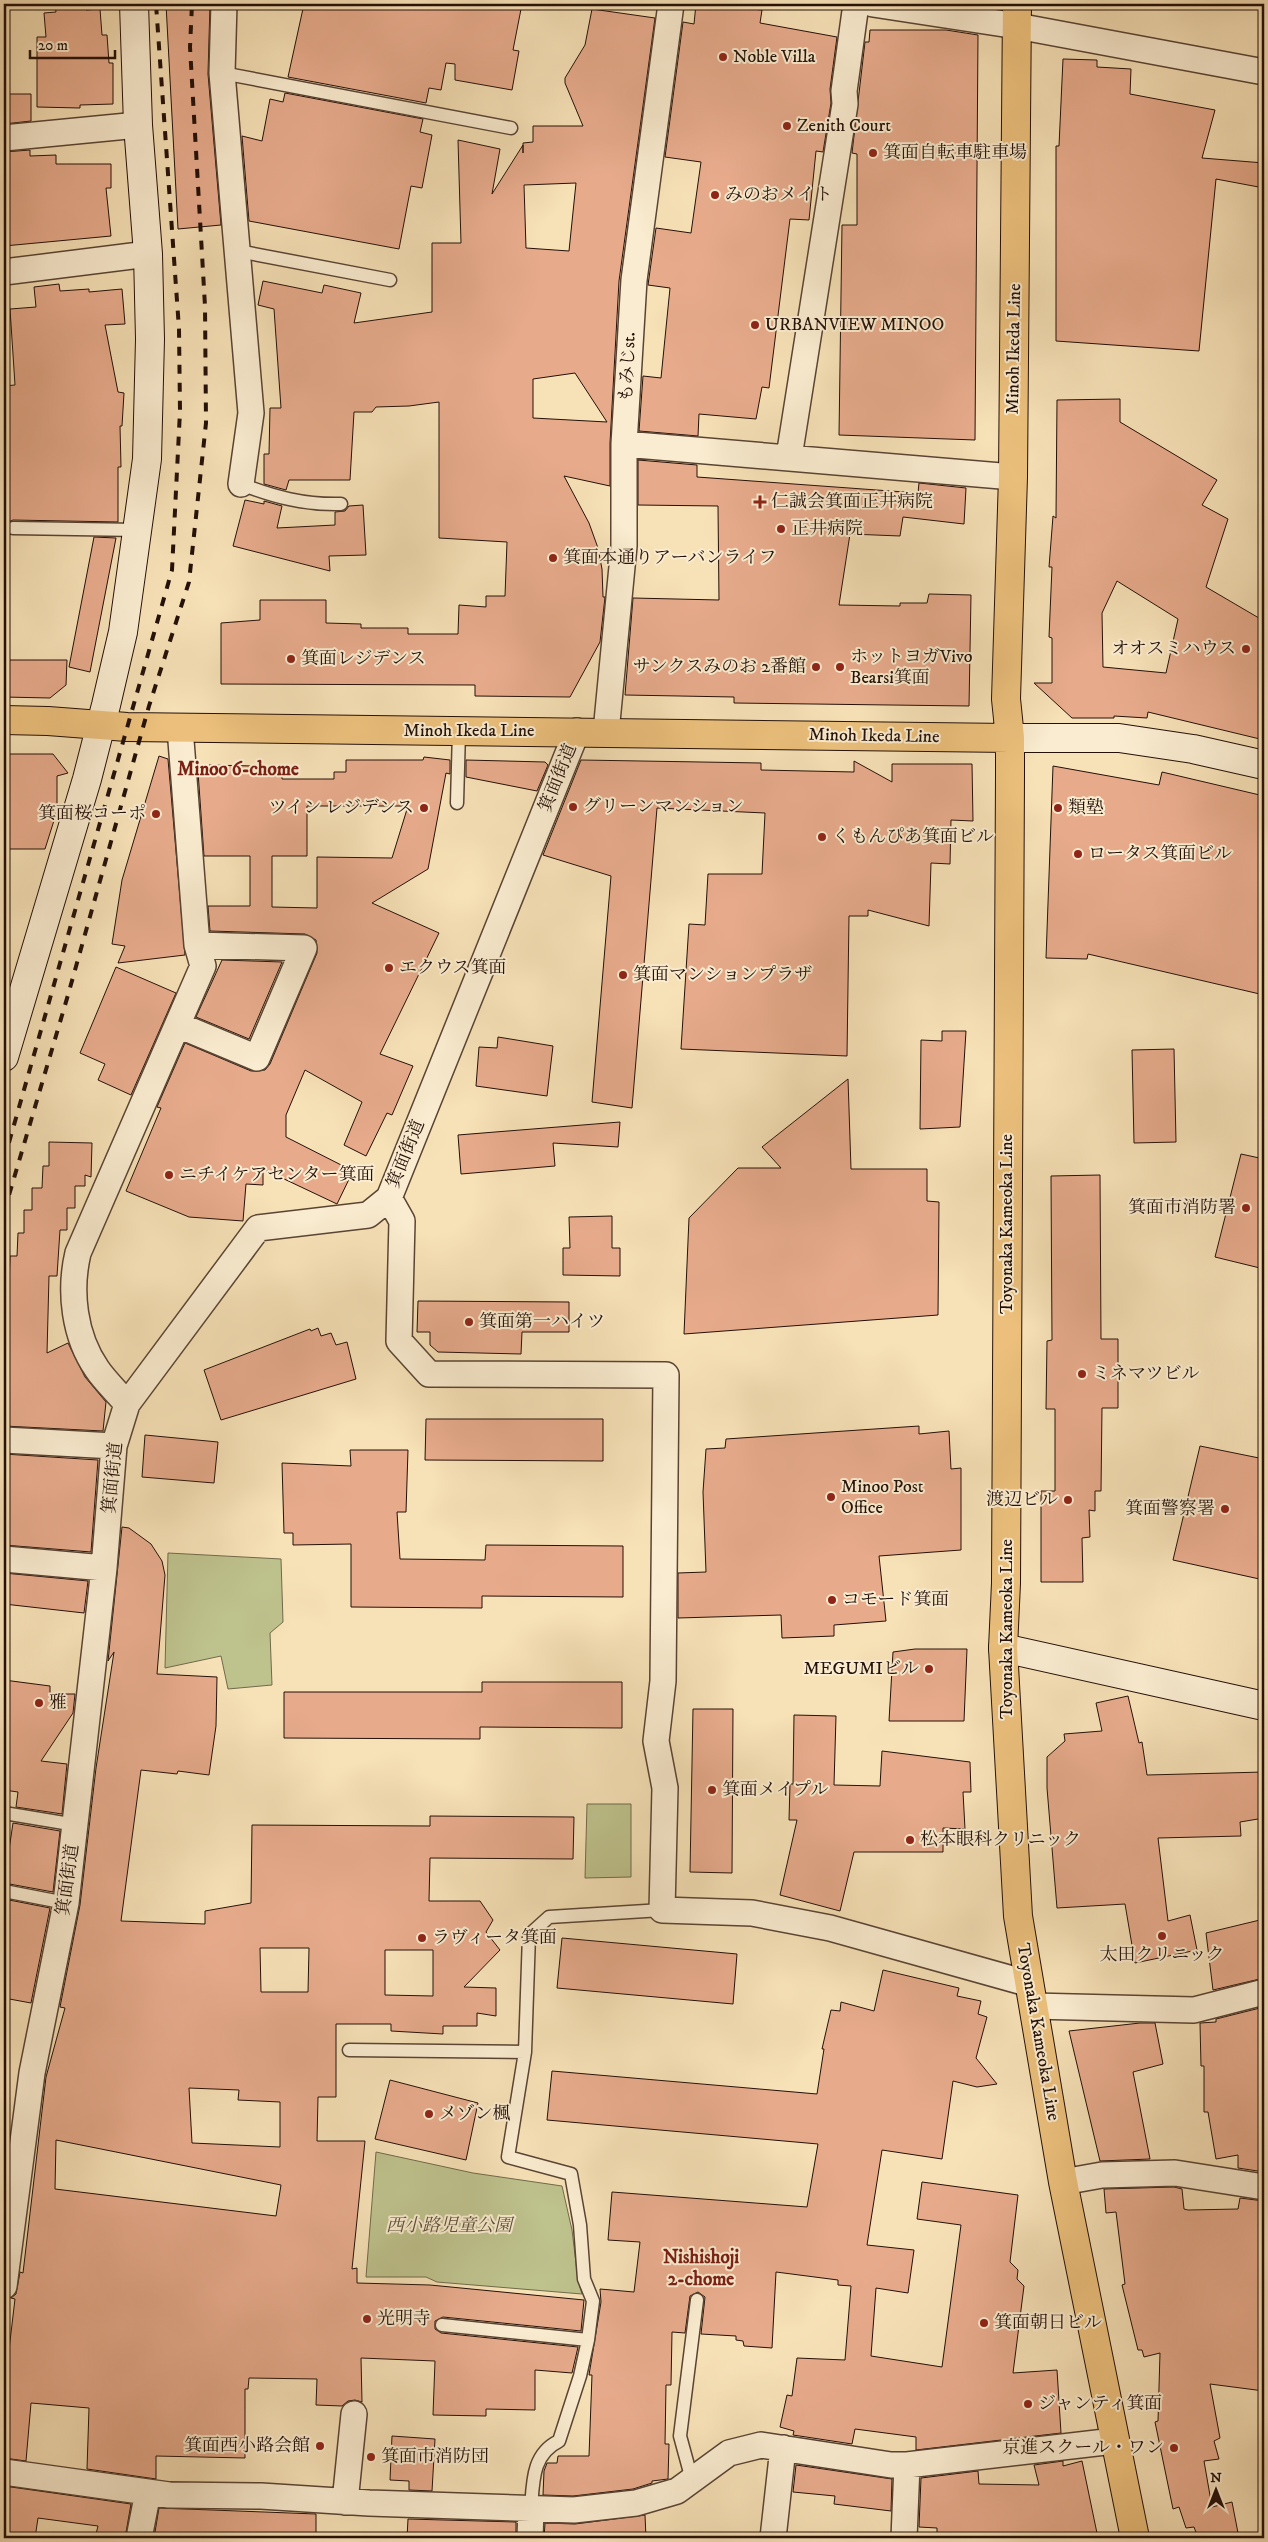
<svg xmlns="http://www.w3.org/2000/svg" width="1268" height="2542" viewBox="0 0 1268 2542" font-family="'IM FELL DW Pica','Noto Serif JP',serif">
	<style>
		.green { fill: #bec28d; stroke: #71694a }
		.building { fill: #e7ab8c; stroke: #241008; fill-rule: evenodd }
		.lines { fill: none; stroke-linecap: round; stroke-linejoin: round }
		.lane-casing { stroke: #594434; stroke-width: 15 }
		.street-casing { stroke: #594434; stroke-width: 28 }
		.secondary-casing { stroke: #241008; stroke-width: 30 }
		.primary-casing { stroke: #241008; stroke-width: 30 }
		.lane { stroke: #faecd0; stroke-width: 12 }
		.street { stroke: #faecd0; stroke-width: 25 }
		.secondary { stroke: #faecd0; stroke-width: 28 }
		.primary { stroke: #ecc07c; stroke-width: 28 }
		.rail { stroke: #241008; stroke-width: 4; stroke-dasharray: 9 9; stroke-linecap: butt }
		.poi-dot { fill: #8f2418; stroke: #faecd0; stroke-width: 2 }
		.labels { text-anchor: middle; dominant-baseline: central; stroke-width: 4; stroke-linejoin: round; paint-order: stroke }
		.poi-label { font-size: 18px; fill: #241008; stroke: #faecd0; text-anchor: start }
		.street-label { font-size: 18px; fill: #241008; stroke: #faecd0 }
		.park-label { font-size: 18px; font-style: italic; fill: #5a4e37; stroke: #faecd0 }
		.neighbourhood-label { font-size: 19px; font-weight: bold; fill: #7a1f14; stroke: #faecd0 }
	</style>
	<rect width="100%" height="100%" fill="#f7e1b7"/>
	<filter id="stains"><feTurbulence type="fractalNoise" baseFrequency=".004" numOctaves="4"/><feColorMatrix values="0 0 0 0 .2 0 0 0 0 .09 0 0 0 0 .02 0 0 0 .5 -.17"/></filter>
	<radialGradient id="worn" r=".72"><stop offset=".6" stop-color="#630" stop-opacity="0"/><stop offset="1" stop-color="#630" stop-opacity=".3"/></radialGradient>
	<path class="green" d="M168,1553L281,1559L283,1622L270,1633L272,1685L228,1689L221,1656L165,1668Z
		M587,1804H631V1877L585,1878Z
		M376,2152L473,2173L562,2186L572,2230L578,2280L582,2294L437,2282L426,2277H366Z"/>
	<path class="building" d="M55,4H86V10L100,9L102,35H107L109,63H113V104L80,105V108L37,107V37H46L44,13L56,12Z
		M166,4H210L208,74L221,225L178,229Z
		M304,4H522L513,50L519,51L512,90L455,80V64L446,63L441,90L429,88L426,103L288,77Z
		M696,4L762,10L760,23L837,37L830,89L831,103L823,152L816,151L809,220L790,219L769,388L762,387L756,419L699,414L698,436L639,431L643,376L661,378L670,288L648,285L656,228L691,233L701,162L665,157L683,22L694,24Z
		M592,9L655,18L619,281L610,443V486L564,476L589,523L598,548L602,569L603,597H605L600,642L570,697L475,696V685L221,684V623L260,620V600H326V623L361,624V628H408V634H458L459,605L486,607V596H505L507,542L439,538V402L409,406L376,407L372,412H354L350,480H289L286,490L264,484V454H269L270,408H281L274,309L258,305L263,281L322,293L324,285L361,293L354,323L432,312V243H461L458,140L500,149L492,194L523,145V153V143L533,142V126H583L565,83V78L585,45ZM576,183L569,251L526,248L524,185ZM575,373L607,422L533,418V379Z
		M870,30H946L978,35L975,440L839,435L842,225H857V154L852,153L865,42H869Z
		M1063,59L1097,60V67L1131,69L1130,94L1215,110L1202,158L1264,163V188L1216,179L1199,351L1056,341V146H1059Z
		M285,93L423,119L420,132L432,135L422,188L411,186L399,249L249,221L242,136L262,141L270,99L283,102Z
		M5,94H31V121L4,124Z
		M30,150V156L56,155V164H111V188H106L111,236L4,246V152Z
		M59,284L60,291L89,289V292L122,289L125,324L105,325L118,392L124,393L122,426H120L121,467H118V522L13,520L4,524V386L15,385L10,309L36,307L34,287Z
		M1120,399V422L1217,480L1202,505L1228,519L1206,587L1264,621V740L1148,712L1147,718L1114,716V718H1072L1034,683H1052V638L1049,637L1052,567H1049L1053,516L1056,518L1057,400ZM1117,581L1178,619L1166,673L1103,667L1102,613Z
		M638,460L697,465V477L918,493L919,483L966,488L964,524L903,517L900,536L850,534L839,605L900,606V603H927L929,594L971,595L969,706L734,703V697L625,695L633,598L719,600L718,506L638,505Z
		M245,500L264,504V501L282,506L277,528L335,525V512L345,511L349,506L363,505L366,555L329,556L330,571L233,546Z
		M94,537L116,538L90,672L69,667Z
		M4,660H67L66,685L50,698L4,697Z
		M4,754H53L68,773L57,776V811L45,849H5L6,787H4Z
		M159,756L168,759L185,955L118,963L125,946L112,944L122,880Z
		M424,757L450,760V774L446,773L428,869L372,903L439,933L380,1054L413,1066L392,1115L387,1113L366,1156L344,1145L362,1102L305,1070L286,1115V1137L353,1171L337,1204L263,1169V1185L246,1184L243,1221L189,1217L126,1191L161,1108L157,1107L185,1043L251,1071L265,1070L270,1064L317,953L316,940L305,934L210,931L208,906H250V856H204L198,772L208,776L209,765L254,766V773H282V779H334V772H346V760H423ZM307,806H408L392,858L317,857V908L272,907V856H307Z
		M466,760L545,762L548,765L537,791L466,777Z
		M581,760L761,763V770L854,772V761L892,782V764H972L973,821L951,820L950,864L931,863L929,926L868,910V916H849L847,1056L681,1049L689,924L705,925L708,874H762L765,813L657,808L632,1108L592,1102L611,876L543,855Z
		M1053,766L1159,785L1162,772L1264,796V995L1088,954L1087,959L1046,958Z
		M222,960L282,962L249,1039L196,1017Z
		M116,967L176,993L131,1095L98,1080L105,1064L80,1053Z
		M942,1031H966L960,1127L920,1129L921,1040L942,1041Z
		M498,1037L553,1046L547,1096L476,1086L479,1047L497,1048Z
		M1174,1049L1176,1142L1134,1143L1132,1050Z
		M848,1079L851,1169H927V1201L939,1202L938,1315L684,1334L689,1218L738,1168H781L762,1147Z
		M620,1122L618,1147L553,1143L555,1166L461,1174L458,1135Z
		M49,1142L92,1143L91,1177L85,1175V1186H75V1208H67V1230H60L57,1276H49L47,1353L68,1343L85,1377L106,1402L103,1431L4,1426V1285H9L10,1256H17L18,1233H24V1210H32V1188H42L43,1166H49Z
		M1241,1154L1264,1159V1269L1215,1257Z
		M1100,1175L1101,1339H1118V1408H1102L1101,1491H1095V1511L1089,1510L1090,1537L1082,1538L1083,1582H1041V1491H1055V1409H1046L1047,1341L1052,1340L1051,1176Z
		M612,1216V1248H620V1276L563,1275V1248H570L569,1217Z
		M418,1301L569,1302V1332H522L521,1354L438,1352L430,1345V1332H417Z
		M318,1328L321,1336L331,1333L336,1345L347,1342L356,1379L221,1420L204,1370L310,1329L311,1331Z
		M426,1419H603V1461L425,1460Z
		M919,1426V1434L949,1431L951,1469L961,1468V1550L879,1556L886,1621L834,1625V1636L782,1638L781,1615L678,1618V1573L706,1572L703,1492L706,1449L725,1448L726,1439Z
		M145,1435L218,1442L214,1483L142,1477Z
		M1200,1446L1264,1459V1580L1173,1560Z
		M350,1450H408L406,1512H397L400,1559L485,1560L486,1545L623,1546V1597L482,1596V1608L351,1607V1544L293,1545V1533H284L282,1463L351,1466Z
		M4,1454L98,1460L91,1552L4,1545Z
		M122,1527L129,1528L151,1544L162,1561L165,1575L157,1674L217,1677L216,1726L209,1775L178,1771L177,1774L141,1770L121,1921L205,1924V1911L251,1903L252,1825L430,1826V1816L574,1817L573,1859L430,1858L429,1901H480L493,1920L486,1932L500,1950L464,1987L496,1988V2016L477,2013V2026H443V2034L391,2031V2024H336V2097H318L317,2141H365L352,2269L357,2268V2283L430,2285L584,2300L581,2331L443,2317L435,2321V2329L441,2333L578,2347L572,2373L535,2370V2410L486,2409V2416L433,2415L435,2361L361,2358L362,2402L355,2400L348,2401L342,2406L316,2405L317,2379L249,2378L248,2389H245V2458L156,2456V2479L87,2469L89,2408L31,2403L26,2461L4,2458V2358H8L15,2299L11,2298L16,2294L20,2272L23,2273L46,2077L65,2008L60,2007L80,1905L96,1768L114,1652L108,1661ZM260,1948H309L308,1992H261ZM385,1950H433V1996L385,1995ZM189,2088L239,2090L238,2100L280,2102V2147L192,2143ZM56,2140L281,2185L276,2216L55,2189Z
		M4,1573L88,1581L84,1613L4,1604Z
		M915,1649H967L964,1721H889L893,1652Z
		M4,1680L50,1686V1694H75L73,1713L41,1761L67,1764L62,1814L16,1807L18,1792L4,1790L7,1740H4Z
		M482,1682H622V1728L480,1727V1739L284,1738V1692H482Z
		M1128,1696L1139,1743L1142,1742L1147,1775L1264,1772V1818L1240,1822L1241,1836L1158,1838L1168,1921L1190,1915L1197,1950L1135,1963L1125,1904L1057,1908L1047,1788V1757L1065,1741L1064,1734L1102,1731L1096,1703Z
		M693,1709H733L732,1873L690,1872Z
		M794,1715L836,1716L834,1785L880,1786L882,1751L970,1762L971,1792H963L965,1829L943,1828V1852H854L840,1911L780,1895L797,1820H789L790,1784H793Z
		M13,1823L60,1831L53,1892L4,1883Z
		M4,1899L50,1908L31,2003L4,1998Z
		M1264,1919V1978L1213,1990L1206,1933Z
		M562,1938L737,1954L733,2004L557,1988Z
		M883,1970L959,1988L957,1996L981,2001L978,2014L987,2017L976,2058L997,2084L977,2087L953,2081L942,2159L882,2150L867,2245L914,2250L908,2293L876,2288L871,2356L942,2367L961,2225L917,2219L922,2182L1018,2195L1010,2262L1018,2270L1017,2279L1024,2286L1013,2373L1057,2370L1061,2433L916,2450V2437L855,2429L852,2444L793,2435L794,2431L780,2427L787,2395L792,2396L797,2358L845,2360L851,2286L838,2285V2280L776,2272L772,2348L744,2346L743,2341L736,2340V2336L701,2334L705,2297L698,2292L690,2296L685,2333L672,2332L671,2385H666L665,2444H669L668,2479L652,2481V2483L633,2489L573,2496L543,2495L544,2471L547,2463H557L558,2456H589L592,2375H589L601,2302L600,2289L634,2292L640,2242L608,2240L612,2192L807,2207L818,2144L547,2120L552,2071L817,2094L824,2049H822L831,2010L840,2011L841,2002L874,2011Z
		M1264,2007V2172L1238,2168V2155L1216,2159L1208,2112H1204V2066H1201L1200,2023L1216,2022V2019Z
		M1140,2023H1155L1163,2064L1133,2072L1150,2159L1100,2161L1069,2031Z
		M390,2080L478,2103L466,2160L375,2139Z
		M1174,2187L1182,2189L1184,2209L1188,2210L1238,2209L1240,2198L1264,2201V2391L1210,2384L1220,2438L1214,2441L1219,2459L1204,2461L1212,2507L1232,2502L1239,2538H1198L1194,2527L1186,2528L1179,2507L1173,2509L1155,2422L1158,2421L1160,2353L1144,2357L1142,2350H1138L1122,2285L1125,2284L1116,2212L1106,2213L1104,2189Z
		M392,2436L435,2439L432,2491L409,2490V2481L390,2480Z
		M1063,2461V2466L1082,2461L1098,2538H966V2533H937V2528L919,2527L921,2478L978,2471L979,2484L1039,2485L1034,2465Z
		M796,2465L892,2479L891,2511L834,2504L835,2496L793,2492Z
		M4,2486L131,2504L125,2538L96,2534L98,2526L38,2518L35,2538H4Z
		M159,2508L316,2514V2538H154Z
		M645,2515L646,2538H544L545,2523L575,2524Z
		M408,2519L516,2522V2538H407Z"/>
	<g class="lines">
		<g class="lane-casing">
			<path id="lane" d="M222,73L511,128
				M238,251L390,280
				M241,484C274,497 305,505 341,504
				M13,528L138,530
				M457,803L459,731
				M4,1813L76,1825
				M4,1891L66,1903
				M349,2050L525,2052
				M442,2325L588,2340
				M692,2480L680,2436L697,2300
				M531,2509C533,2482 532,2454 559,2441L580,2376L588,2340L593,2301L584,2279L580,2225L571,2174L508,2157L525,2052L529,1935L549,1917L662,1910"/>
		</g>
		<g class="street-casing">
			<path id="street" d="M224,4L222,73L251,413L241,484
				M873,4L1017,26L1264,72
				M4,138L138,125
				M4,272L148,254
				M624,444L1013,477
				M789,457L845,104L844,91L856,4
				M606,732L624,546V444L634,280L671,4
				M178,1025L257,1058L304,948L197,945
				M389,1198L402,1221L399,1341L429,1374L666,1375L663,1681L656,1741L665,1788L662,1910L752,1913L830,1928L1030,1984
				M127,1404C117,1392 105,1381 97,1369C74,1336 69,1291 78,1253L203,966L197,945L180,728
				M4,1440L114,1446
				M4,1559L104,1568
				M1033,2006L1194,2010L1264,1992
				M1063,2182L1102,2175L1175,2173L1264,2187
				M4,2286L32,2073L66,1903L104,1568L114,1446L127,1404L258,1228L368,1215L389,1198L577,731
				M4,2472L169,2495L261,2496L369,2503L574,2510L636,2503L677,2491L729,2453L761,2445L891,2465H907L1114,2441
				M345,2502L354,2414
				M139,2538L148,2492
				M530,2538L531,2509
				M773,2538L783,2448
				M904,2538L907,2465"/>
		</g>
		<g class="secondary-casing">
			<path id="secondary" d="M1010,738H1119L1193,749L1264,765
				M4,1057L87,779L106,705L123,632L147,459L150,339L148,254L138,125L134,4
				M1003,1648L1264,1706"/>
		</g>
		<g class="primary-casing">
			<path id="primary" d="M1017,4L1013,477L1006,699L1010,738V774L1006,1583L1003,1648L1018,1916L1063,2182L1135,2538
				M4,720L48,721L127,727L1010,738"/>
		</g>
		<use href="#lane" class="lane"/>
		<use href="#street" class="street"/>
		<use href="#secondary" class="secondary"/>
		<use href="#primary" class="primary"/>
		<path class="rail" d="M4,1160L172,570L180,411L179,329L156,4
			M4,1212L68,995L149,706L189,582L206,423L205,306L190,47L192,4"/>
	</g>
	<g class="poi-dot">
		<circle cx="723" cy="57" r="5"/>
		<circle cx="787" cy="126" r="5"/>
		<circle cx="873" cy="153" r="5"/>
		<circle cx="715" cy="195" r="5"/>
		<circle cx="755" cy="325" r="5"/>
		<path d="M757.5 494.5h5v5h5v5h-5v5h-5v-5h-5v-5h5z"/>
		<circle cx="781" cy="529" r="5"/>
		<circle cx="553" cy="558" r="5"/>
		<circle cx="1246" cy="649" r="5"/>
		<circle cx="291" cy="659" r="5"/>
		<circle cx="816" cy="667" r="5"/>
		<circle cx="840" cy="667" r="5"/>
		<circle cx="573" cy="807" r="5"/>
		<circle cx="424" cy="808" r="5"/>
		<circle cx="1058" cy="808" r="5"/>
		<circle cx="156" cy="814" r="5"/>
		<circle cx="822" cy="837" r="5"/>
		<circle cx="1078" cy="854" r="5"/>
		<circle cx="389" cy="968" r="5"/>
		<circle cx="623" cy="975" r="5"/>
		<circle cx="169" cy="1175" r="5"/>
		<circle cx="1246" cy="1208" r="5"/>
		<circle cx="469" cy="1322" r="5"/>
		<circle cx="1082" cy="1374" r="5"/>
		<circle cx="831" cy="1497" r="5"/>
		<circle cx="1068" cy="1500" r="5"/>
		<circle cx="1225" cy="1509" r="5"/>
		<circle cx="832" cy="1600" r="5"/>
		<circle cx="929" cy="1669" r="5"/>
		<circle cx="39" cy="1703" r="5"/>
		<circle cx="712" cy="1790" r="5"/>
		<circle cx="910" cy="1840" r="5"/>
		<circle cx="1162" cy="1936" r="5"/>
		<circle cx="422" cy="1938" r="5"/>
		<circle cx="429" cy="2114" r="5"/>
		<circle cx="367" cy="2319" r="5"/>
		<circle cx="984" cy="2323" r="5"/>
		<circle cx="1028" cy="2404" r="5"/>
		<circle cx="320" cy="2446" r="5"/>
		<circle cx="1174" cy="2448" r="5"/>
		<circle cx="371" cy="2457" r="5"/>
	</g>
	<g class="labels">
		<g class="poi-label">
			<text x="733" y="57">Noble Villa</text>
			<text x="797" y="126">Zenith Court</text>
			<text x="883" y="153">箕面自転車駐車場</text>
			<text x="725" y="195">みのおメイト</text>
			<text x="765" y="325">URBANVIEW MINOO</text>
			<text x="771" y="502">仁誠会箕面正井病院</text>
			<text x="791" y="529">正井病院</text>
			<text x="563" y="558">箕面本通りアーバンライフ</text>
			<text x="1236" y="649" text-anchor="end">オオスミハウス</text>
			<text x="850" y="657">ホットヨガVivo<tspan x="850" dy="21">Bearsi箕面</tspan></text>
			<text x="301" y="659">箕面レジデンス</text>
			<text x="806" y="667" text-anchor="end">サンクスみのお 2番館</text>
			<text x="583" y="807">グリーンマンション</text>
			<text x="414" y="808" text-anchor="end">ツイン レジデンス</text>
			<text x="1068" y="808">類塾</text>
			<text x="146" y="814" text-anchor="end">箕面桜コーポ</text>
			<text x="832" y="837">くもんぴあ箕面ビル</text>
			<text x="1088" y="854">ロータス箕面ビル</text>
			<text x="399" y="968">エクウス箕面</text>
			<text x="633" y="975">箕面マンションプラザ</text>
			<text x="179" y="1175">ニチイケアセンター箕面</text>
			<text x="1236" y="1208" text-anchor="end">箕面市消防署</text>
			<text x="479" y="1322">箕面第一ハイツ</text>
			<text x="1092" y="1374">ミネマツビル</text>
			<text x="841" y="1487">Minoo Post<tspan x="841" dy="21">Office</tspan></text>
			<text x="1058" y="1500" text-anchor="end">渡辺ビル</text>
			<text x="1215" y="1509" text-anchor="end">箕面警察署</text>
			<text x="842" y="1600">コモード箕面</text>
			<text x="919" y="1669" text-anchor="end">MEGUMIビル</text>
			<text x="49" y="1703">雅</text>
			<text x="722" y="1790">箕面メイプル</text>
			<text x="920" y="1840">松本眼科クリニック</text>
			<text x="432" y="1938">ラヴィータ箕面</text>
			<text x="1162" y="1955" text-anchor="middle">太田クリニック</text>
			<text x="439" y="2114">メゾン楓</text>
			<text x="377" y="2319">光明寺</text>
			<text x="994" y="2323">箕面朝日ビル</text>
			<text x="1038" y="2404">ジャンティ箕面</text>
			<text x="310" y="2446" text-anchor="end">箕面西小路会館</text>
			<text x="1164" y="2448" text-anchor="end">京進スクール・ワン</text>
			<text x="381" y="2457">箕面市消防団</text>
		</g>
		<g class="street-label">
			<text transform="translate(1014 349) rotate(-89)">Minoh Ikeda Line</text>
			<text transform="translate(628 367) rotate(-87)">もみじst.</text>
			<text x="469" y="731">Minoh Ikeda Line</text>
			<text transform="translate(874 736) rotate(1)">Minoh Ikeda Line</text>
			<text transform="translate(558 778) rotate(-68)">箕面街道</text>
			<text transform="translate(406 1154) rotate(-68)">箕面街道</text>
			<text transform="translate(1007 1224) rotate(-90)">Toyonaka Kameoka Line</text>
			<text transform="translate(113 1478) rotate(-84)">箕面街道</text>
			<text transform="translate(1007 1629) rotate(-90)">Toyonaka Kameoka Line</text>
			<text transform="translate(68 1880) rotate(-82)">箕面街道</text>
			<text transform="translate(1038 2032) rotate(80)">Toyonaka Kameoka Line</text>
		</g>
		<g class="park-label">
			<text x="449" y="2226">西小路児童公園</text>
		</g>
		<g class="neighbourhood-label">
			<text x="238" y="769">Minoo 6-chome</text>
			<text x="701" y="2257">Nishishoji<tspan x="701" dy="22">2-chome</tspan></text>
		</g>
	</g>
	<rect width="1268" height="2542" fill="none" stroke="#f7e1b7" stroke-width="20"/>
	<rect x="5" y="5" width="1258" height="2532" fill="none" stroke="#241008" stroke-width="2.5"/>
	<rect x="10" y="10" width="1248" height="2522" fill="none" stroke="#241008"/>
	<g transform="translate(1216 2490)" stroke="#faecd0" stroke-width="4" paint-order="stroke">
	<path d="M0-4L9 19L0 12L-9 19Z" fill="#241008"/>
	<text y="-8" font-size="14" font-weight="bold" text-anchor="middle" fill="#241008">N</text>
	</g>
	<path d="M30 50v8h85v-8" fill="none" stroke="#241008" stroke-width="2.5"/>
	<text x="38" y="50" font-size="15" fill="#241008" stroke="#faecd0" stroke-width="4" paint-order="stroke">20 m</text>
	<rect width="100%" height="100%" filter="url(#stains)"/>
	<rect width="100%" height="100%" fill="url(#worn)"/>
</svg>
